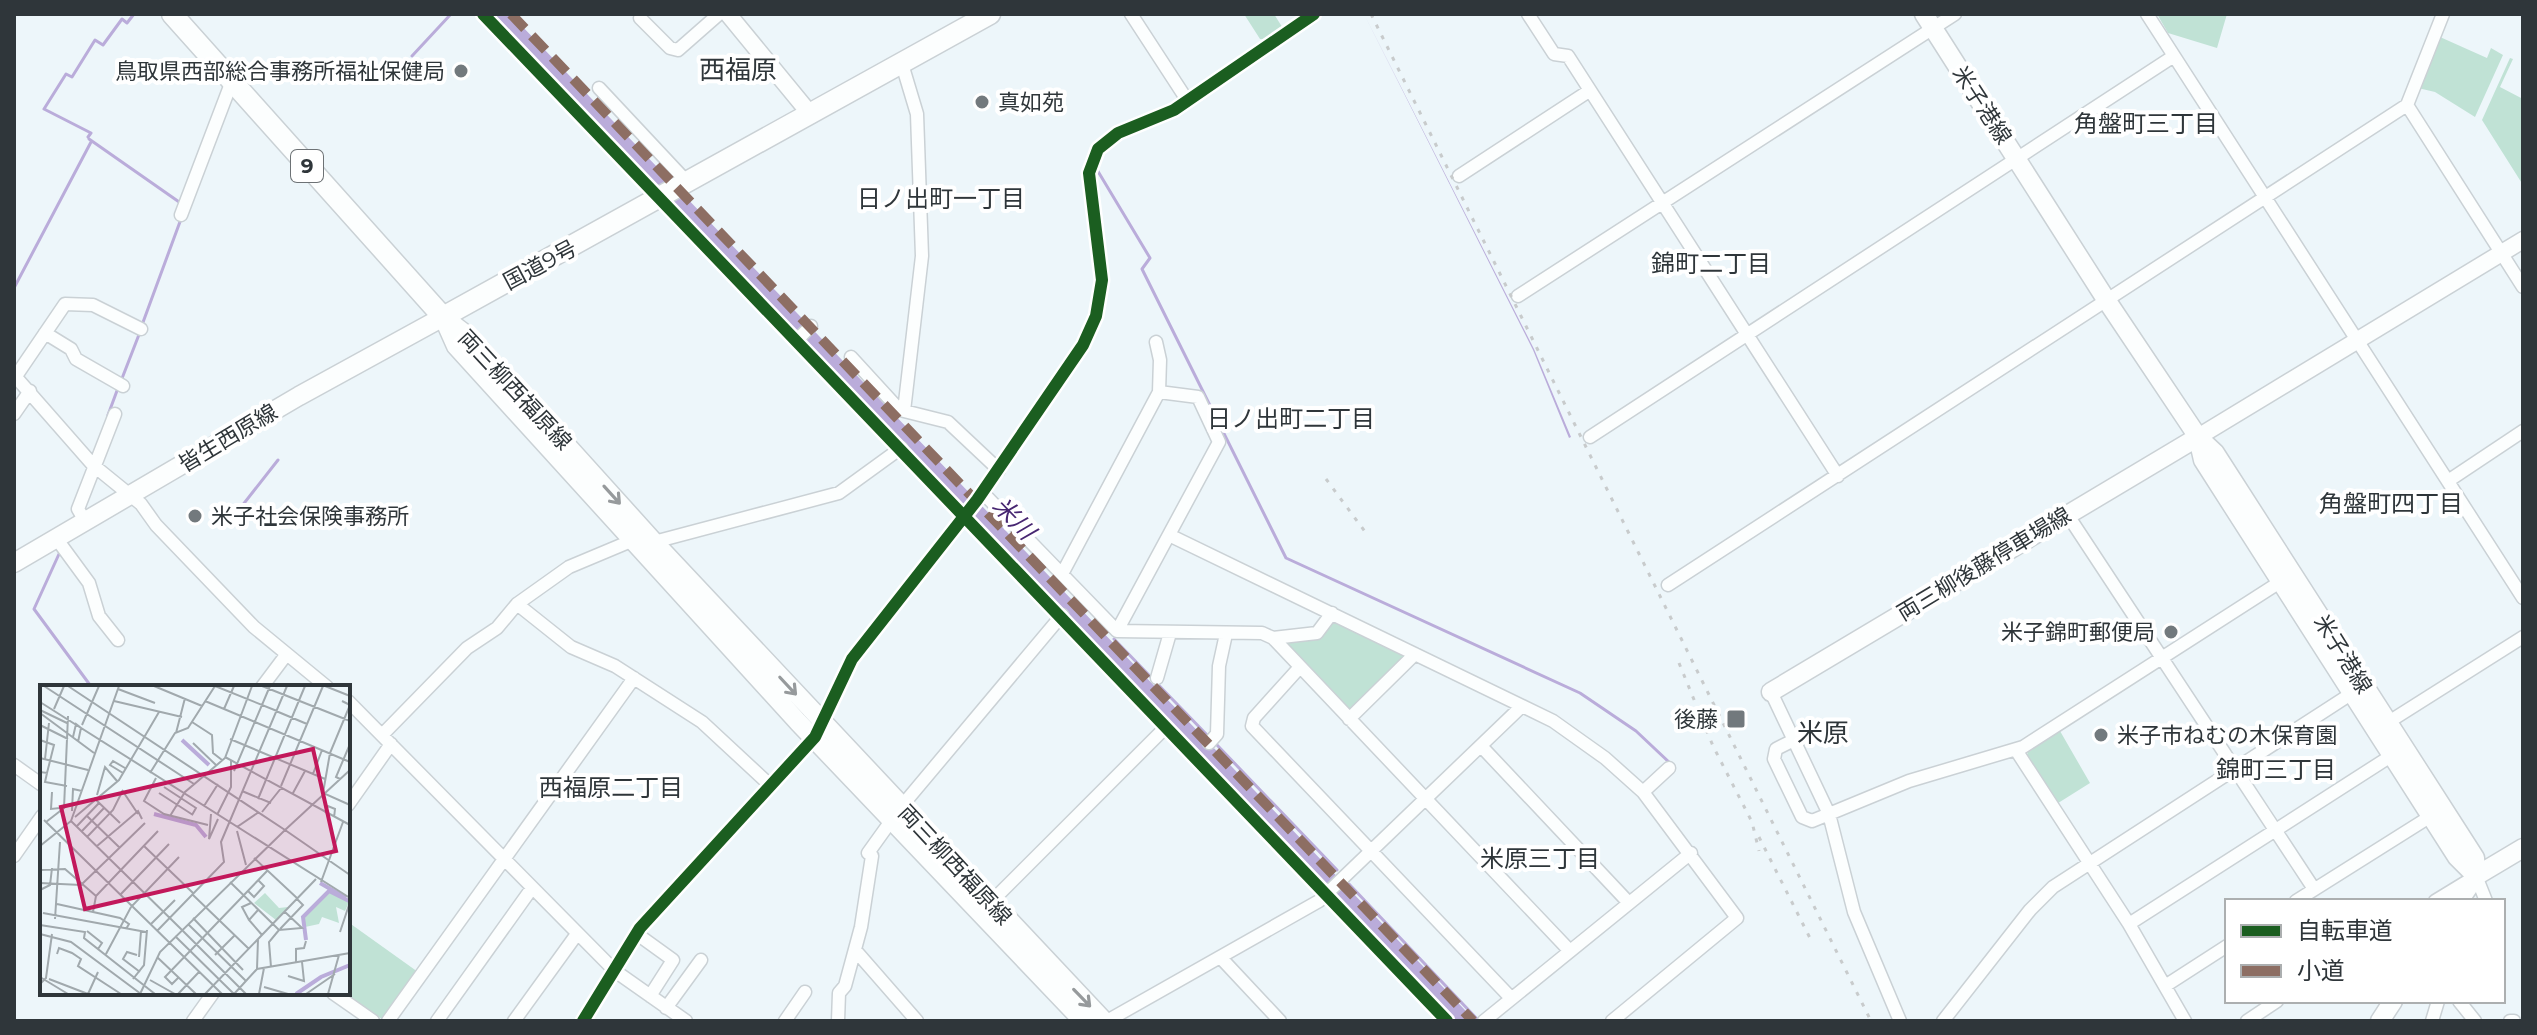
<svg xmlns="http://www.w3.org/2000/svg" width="2537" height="1035" viewBox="0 0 2537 1035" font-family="Montserrat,'Noto Sans JP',sans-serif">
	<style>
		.green { fill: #c0e2d5 }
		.water { fill: #baacda }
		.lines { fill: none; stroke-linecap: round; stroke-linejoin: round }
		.stream { stroke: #baacda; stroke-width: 3 }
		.river { stroke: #baacda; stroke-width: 18 }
		.minor-casing { stroke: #cad1d5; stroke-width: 15 }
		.tertiary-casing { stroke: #cad1d5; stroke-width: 19 }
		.secondary-casing { stroke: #cad1d5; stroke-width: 21 }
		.trunk-casing { stroke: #cad1d5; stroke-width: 23 }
		.minor { stroke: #fcfefe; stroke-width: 12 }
		.tertiary { stroke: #fcfefe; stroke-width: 16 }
		.secondary { stroke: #fcfefe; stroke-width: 18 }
		.trunk { stroke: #fcfefe; stroke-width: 20 }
		.rail { stroke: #c8cbcc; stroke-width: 3; stroke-dasharray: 4 8; stroke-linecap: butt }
		.quiet { stroke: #8d6e63; stroke-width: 10; stroke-dasharray: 20 10; stroke-linecap: butt }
		.cycleway-casing { stroke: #fff; stroke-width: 17 }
		.cycleway { stroke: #1b5e20; stroke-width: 12 }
		.oneway { stroke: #969a9c }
		.poi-dot { fill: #72797d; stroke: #fff; stroke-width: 3 }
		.labels { text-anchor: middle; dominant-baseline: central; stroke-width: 8; stroke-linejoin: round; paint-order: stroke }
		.shield { fill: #fff; stroke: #6d7275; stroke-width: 2 }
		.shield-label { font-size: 20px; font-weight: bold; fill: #2f363a }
		.poi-label { font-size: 22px; fill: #2f363a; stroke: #fff; text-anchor: end }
		.street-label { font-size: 22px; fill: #2f363a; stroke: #fff }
		.neighbourhood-label { font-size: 24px; fill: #2f363a; stroke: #fff }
		.water-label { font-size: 24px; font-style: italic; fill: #472671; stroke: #fff }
		.quarter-label { font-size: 26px; fill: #2f363a; stroke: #fff }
		.inset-river { fill: none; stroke: #baacda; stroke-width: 4 }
		.inset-road { fill: none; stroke: #a1a9ad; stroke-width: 2 }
		.view { fill: #c2185b; fill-opacity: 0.15; stroke: #c2185b; stroke-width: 4 }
		.inset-edge { fill: none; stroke: #2f363a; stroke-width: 4 }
	</style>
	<rect width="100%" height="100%" fill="#edf6fa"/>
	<path class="green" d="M1244,14H1274L1284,30L1268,40L1260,39Z
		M2157,14H2227L2217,48L2168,33Z
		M2440,37L2487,58L2491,48L2503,55L2475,117L2435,92L2418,88Z
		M2510,58L2513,59L2500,87L2523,99V185L2482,120Z
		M1335,620L1407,654L1352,711H1348L1286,645L1288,639Z
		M2060,731L2090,783L2055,805L2026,758L2028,752Z
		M348,922L418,972L385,1021L342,993H348Z"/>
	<path class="water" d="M1364,14L1534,349L1571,437L1569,438L1533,350Z"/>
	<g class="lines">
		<path class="stream" d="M412,56L451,14
			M88,137L91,133L44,109L66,74L72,77L95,40L103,45L122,19L127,23L134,14
			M89,139L182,204
			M1096,168L1150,258L1142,269L1286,558L1580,693L1636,731L1670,763
			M14,288L91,142
			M142,325L181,219
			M121,381L140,332
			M108,415L118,388
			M238,511L278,460
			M59,554L34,609L90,685
			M1114,639L1208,736
			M1217,745L1337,870
			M1349,884L1479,1021"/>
		<path class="river" d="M498,14L1463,1021"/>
		<g class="minor-casing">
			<path id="minor" d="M483,14L1447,1021
				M1131,14L1187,100
				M1528,14L1554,54L1568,56L1838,476
				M2147,14L2523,598
				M640,18L670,48L678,50L719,14
				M902,64L917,114L922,256L904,411
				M599,88L687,182
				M2407,105L2523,287
				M1459,176L1589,91
				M181,215L232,81
				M1518,296L1955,14
				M45,333L71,349L76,359L123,386
				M797,340L811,326
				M1156,342L1160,360L1159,392
				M851,357L895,405L904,411L948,422L999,470
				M14,375L93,465L141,504L156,525L254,627L327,687
				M16,376L65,304L93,305L141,329
				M14,414L30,391
				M1590,437L2174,56
				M2448,481L2523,431
				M983,493L1117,631L1262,633L1273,638L1569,950
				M2067,514L2314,889
				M85,521L78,509L115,414
				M1169,535L1553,721L1605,758L1643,792L1737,918L1612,1021
				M56,538L89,583L99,616L118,640
				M654,542L839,493L901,448
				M1062,574L1159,392L1198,397L1219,442L1117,631
				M1668,585L2407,105L2443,14
				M517,604L571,647L615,666L702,722L771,786
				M1273,638L1317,633L1332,613
				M1300,667L1254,718L1252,726L1511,998
				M1157,678L1170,633
				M262,687L286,655
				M1771,692L1829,814L1854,912L1900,1021
				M348,701L615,971L686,1021
				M1349,719L1415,654
				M2387,723L2523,637
				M383,734L467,648L497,628L517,604L569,567L631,541
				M1794,740L1776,749L1774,759L1802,817L1812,821L1909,781L2023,747L2280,582
				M1209,743L1217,734L1219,666L1226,634
				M1481,746L1629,903
				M2016,750L2129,924L2185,1021
				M14,765L42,785
				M1643,792L1669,768
				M348,805L391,744
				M14,856L42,816
				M2296,901L2431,816
				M2435,901L2476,876L2486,901
				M991,902L1166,727
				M2129,924L2391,756
				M637,934L673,960L650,996
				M855,950L917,1021
				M1221,958L1280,1021
				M2165,986L2227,946
				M333,993L373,1021
				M2459,1001L2475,1021
				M666,1008L701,960
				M193,1021L213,993
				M388,1021L634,678
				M437,1021L532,888
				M514,1021L577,934
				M583,1021L640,928L815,737L852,659L977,500L1083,345L1096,316L1102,280L1089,173L1098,149L1118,133L1174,110L1314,14
				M785,1021L805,992
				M838,1021L839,993L845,986L861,927L872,856L868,853L901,807L1062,615
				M1107,1021L1319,901L1522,706
				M1484,1021L1691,853
				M1943,1021L2030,910L2053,887L2357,690
				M2247,1021L2277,1001
				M2432,1021L2438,1001
				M2510,1021H2514"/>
		</g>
		<g class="tertiary-casing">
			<path id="tertiary" d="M728,14L811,115
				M2198,437L2523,240"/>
		</g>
		<g class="secondary-casing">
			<path id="secondary" d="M1924,14L2107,301L2198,437L2215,453L2468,847L2475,858L2476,876
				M443,317L468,336L654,542L1104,1021
				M444,319L456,346L798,722L1083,1021
				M2198,438L2203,460L2457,857L2476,876
				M14,563L299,396L443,317
				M1771,692L2198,437
				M2459,901L2476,876L2523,848
				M2380,1021L2393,1001"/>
		</g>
		<g class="trunk-casing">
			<path id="trunk" d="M172,14L443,317L990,14"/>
		</g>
		<use href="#minor" class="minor"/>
		<use href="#tertiary" class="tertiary"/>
		<use href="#secondary" class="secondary"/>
		<use href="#trunk" class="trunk"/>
		<path class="rail" d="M1371,14L1871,1021
			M1326,479L1366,533
			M1679,663L1713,746L1752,822L1759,851
			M1759,837L1813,944"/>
		<path class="quiet" d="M511,14L1473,1021"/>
		<g class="cycleway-casing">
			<path id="cycleway" d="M483,14L1447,1021
				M583,1021L640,928L815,737L852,659L977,500L1083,345L1096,316L1102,280L1089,173L1098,149L1118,133L1174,110L1314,14"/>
		</g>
		<use href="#cycleway" class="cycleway"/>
	</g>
	<defs><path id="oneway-shaft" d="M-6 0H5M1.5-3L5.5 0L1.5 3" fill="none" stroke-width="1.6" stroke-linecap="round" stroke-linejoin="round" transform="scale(2)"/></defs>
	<g class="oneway">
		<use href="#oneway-shaft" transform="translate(612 495) rotate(48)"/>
		<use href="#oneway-shaft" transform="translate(788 686) rotate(47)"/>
		<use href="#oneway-shaft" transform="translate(1082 998) rotate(46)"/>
	</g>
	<g class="poi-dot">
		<circle cx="461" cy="71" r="8"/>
		<circle cx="982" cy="102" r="8"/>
		<circle cx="195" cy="516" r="8"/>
		<circle cx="2171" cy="632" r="8"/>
		<rect x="1726" y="709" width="20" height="20" rx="4"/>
		<circle cx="2101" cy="735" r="8"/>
	</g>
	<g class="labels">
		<rect class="shield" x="291" y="150" width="32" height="32" rx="6"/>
		<g class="shield-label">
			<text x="307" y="166">9</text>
		</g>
		<g class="poi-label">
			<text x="445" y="71">鳥取県西部総合事務所福祉保健局</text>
			<text x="998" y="102" text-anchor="start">真如苑</text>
			<text x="211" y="516" text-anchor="start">米子社会保険事務所</text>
			<text x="2155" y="632">米子錦町郵便局</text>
			<text x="1718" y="719">後藤</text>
			<text x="2117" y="735" text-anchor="start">米子市ねむの木保育園</text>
		</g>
		<g class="street-label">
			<text transform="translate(1982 105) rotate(57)">米子港線</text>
			<text transform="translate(540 265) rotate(-28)">国道9号</text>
			<text transform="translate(515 390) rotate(47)">両三柳西福原線</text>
			<text transform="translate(228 438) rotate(-31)">皆生西原線</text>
			<text transform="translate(1984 564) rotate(-31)">両三柳後藤停車場線</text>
			<text transform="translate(2343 654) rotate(58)">米子港線</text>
			<text transform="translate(955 865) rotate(47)">両三柳西福原線</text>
		</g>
		<g class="neighbourhood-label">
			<text x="2146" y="123">角盤町三丁目</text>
			<text x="941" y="198">日ノ出町一丁目</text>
			<text x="1711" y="263">錦町二丁目</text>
			<text x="1291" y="418">日ノ出町二丁目</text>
			<text x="2391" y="503">角盤町四丁目</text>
			<text x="2276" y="769">錦町三丁目</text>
			<text x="611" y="787">西福原二丁目</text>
			<text x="1540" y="858">米原三丁目</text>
		</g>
		<g class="water-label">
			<text transform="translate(1014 518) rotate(46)">米川</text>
		</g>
		<g class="quarter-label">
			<text x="738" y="70">西福原</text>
			<text x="1823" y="733">米原</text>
		</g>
	</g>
	<g transform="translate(40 685)">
		<rect width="310" height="310" fill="#edf6fa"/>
		<path d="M289,207L309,217L305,226L296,222L299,238L282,232L279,239L265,242L264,232ZM225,208L239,223L248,222L236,235L214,218Z" fill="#c0e2d5"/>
		<path class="inset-river" d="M142,55L169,80M114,129L156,140L166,152M280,198L306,213M266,255L263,232L289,206L309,216M256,309L281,292L310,280"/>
		<path class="inset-road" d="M4,1L154,99M28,1L245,145M114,1L162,21M175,1L237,26M222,1L310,36M285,1L310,11M78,4L115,18M74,16L142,32M165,16L310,77M302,16L310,20L290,68L283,108L310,120M0,17L310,213M14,24L24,1M184,24L194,1M0,25L27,38M236,26L267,39M0,28L54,68M152,37L172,50L173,68L182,75M0,40L28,54M42,40L59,1M136,48L145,13M33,52L36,39L41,43L38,57M190,54L285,94M0,55L14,60L7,88L0,87M153,58L176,80M185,72L310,140M0,73L48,85M5,74L9,38M194,86L230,1M7,88L5,97L27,101M83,88L70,80L73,76L85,83M110,88L135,48L148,43L175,1M273,89L282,65M116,93L104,116L124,129L168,140M300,94L296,92L310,59M241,101L283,1M124,102L156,123L152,130M82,105L98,129M202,106L231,118M12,107L11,124L20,123M119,108L153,130M253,108L265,86M57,110L65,82L77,96M54,113L80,138M218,114L265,1M164,121L178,99M32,126L33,104L42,106M222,127L242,102M285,128L288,121L295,124L294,133M171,129L169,154L178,134M177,130L191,102V75M47,131L80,163M130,131L145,107L185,73L212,1M35,132L79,95L119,27M4,135L182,309M31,136L141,244M6,137L24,123L28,31M37,141L59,118M197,142L219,127M245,145L310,85M42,146L64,123M197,146L206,180M47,152L73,125L83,105M0,161L31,136L79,1M57,161L98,126L102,134M104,161L153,208M69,173L105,138M214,173L258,214M0,185L25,184L56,211M190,197L239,245L262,243L245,227M281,197L303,137M0,198L41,200L69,173M0,205L10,200L12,183M208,206L214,212L224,201L218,195M152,209L209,264M80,210L129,159M17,219L80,233L89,239L86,244M218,225L209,235L222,250M53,227L56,211L118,146M3,228L106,247M153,233L203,285M15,234L20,157M209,235L202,222L211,218M0,240L45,247L44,253L115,309M110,240L135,215M149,240L206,296M141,244L206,309M240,244L263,220L257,214M47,246L62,258L58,264M117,246L184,177L181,157L247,1M300,247L310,217M0,249L31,257L101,309M135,251L194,309M17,269L19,263L32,268L41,274L38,281L81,309M66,269L91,222L139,172M97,270L87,267L83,274L100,287M175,270L195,250M99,272L101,246M117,272L156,309M256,278V264L264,263L266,256M231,282L229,257L239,245M217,284L218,254M248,291L264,296L262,277M0,292L28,309M138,293L132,299L125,292L228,185M9,294L48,309M93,294L104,280L107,245M110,295L135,309M0,299L6,293L12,249M224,302L248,309M48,309L58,287M100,309L120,267L245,145L310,190M138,309L159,287M165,309L276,194M194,309L217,284L310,268M219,309L224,283M266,309L295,289M288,309L299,270"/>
		<path class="view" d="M273,64L296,166L45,224L21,122Z"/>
		<rect width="310" height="310" class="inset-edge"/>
	</g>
	<rect width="2537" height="1035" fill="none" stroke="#2f363a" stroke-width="32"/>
	<rect x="2225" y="899" width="280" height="104" fill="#ffffff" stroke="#acafb0" stroke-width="2"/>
	<rect x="2241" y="925" width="40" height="12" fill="#1b5e20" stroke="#acafb0" stroke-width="2"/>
	<text x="2297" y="939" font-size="24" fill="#2f363a">自転車道</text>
	<rect x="2241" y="965" width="40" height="12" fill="#8d6e63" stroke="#acafb0" stroke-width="2"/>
	<text x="2297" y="979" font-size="24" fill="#2f363a">小道</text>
</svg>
